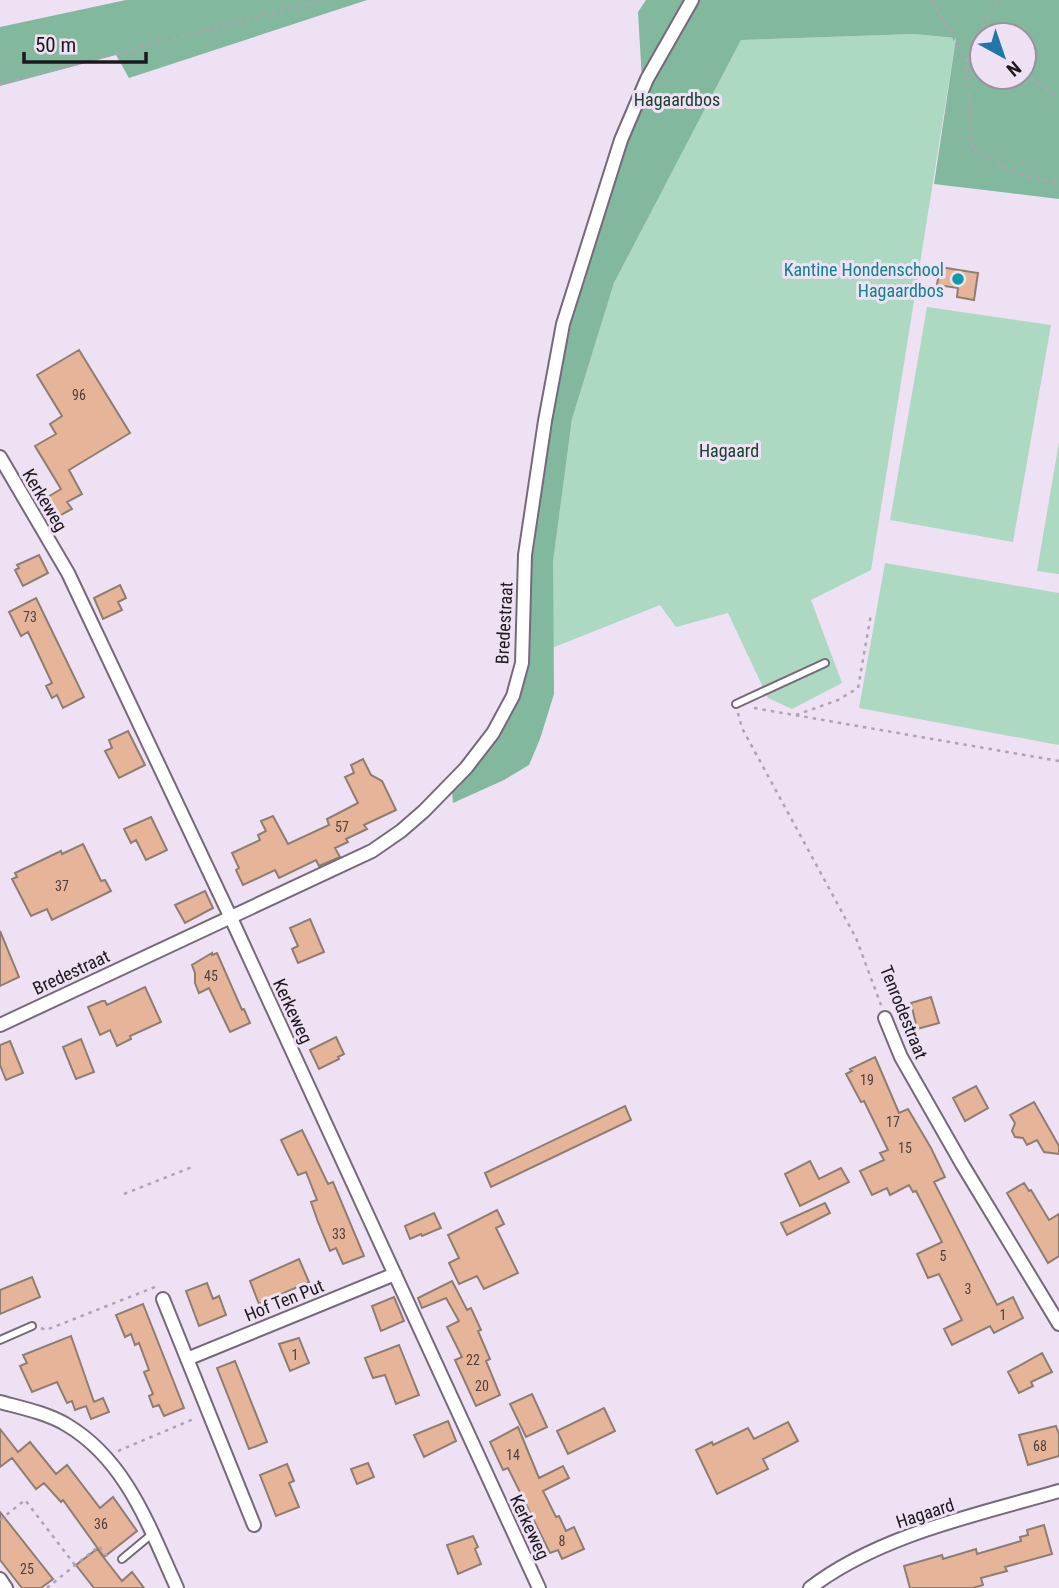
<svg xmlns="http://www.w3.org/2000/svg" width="1059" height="1588" viewBox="0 0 1059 1588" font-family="'Roboto Condensed',sans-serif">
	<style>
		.green { fill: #add8c2 }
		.forest { fill: #82b89e; fill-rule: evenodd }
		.building { fill: #e6b599; stroke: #8f7d72; stroke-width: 2 }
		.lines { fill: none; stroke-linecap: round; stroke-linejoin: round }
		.service-casing { stroke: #766a7a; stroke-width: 10 }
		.minor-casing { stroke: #766a7a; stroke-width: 16 }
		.path { stroke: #ada3b1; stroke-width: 2.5; stroke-dasharray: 3.5 5; stroke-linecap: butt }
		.service { stroke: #fff; stroke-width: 6 }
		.minor { stroke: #fff; stroke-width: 12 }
		.culture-dot { fill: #0f9aa8; stroke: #eee1f3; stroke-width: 2.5 }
		.labels { text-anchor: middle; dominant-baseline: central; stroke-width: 6; stroke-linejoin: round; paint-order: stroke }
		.number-label { font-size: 14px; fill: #4e3f3d }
		.park-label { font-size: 18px; fill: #15422f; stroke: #eee1f3 }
		.culture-label { font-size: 18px; fill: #0d838f; stroke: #eee1f3; text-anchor: end }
		.street-label { font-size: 18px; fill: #1c181e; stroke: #eee1f3 }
	</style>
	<rect width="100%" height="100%" fill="#eee1f3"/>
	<path class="green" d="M914,34L956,38L871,570L811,600L842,683L792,709L768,698L728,613L676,627L660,605L552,648L553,562L572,419L614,283L741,40Z
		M927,307L1051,325L1013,542L890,520Z
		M1059,442V574L1037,571Z
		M885,563L1059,593V745L859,708Z"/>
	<path class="forest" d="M126,0H367L129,78L116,55L0,86V27Z
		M646,0H685L642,80L638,12Z
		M698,0H1059V199L934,184L956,38L914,34L741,40L614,283L572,419L553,562L554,694L540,739L529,765L504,780L453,803L452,791L471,771L499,734L520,698L527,662L529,557L550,421L571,324L627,141L650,85ZM982,35H1024V77H982Z"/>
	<path class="building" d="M940,267L978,273L974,300L957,297L958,288L937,285Z
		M79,350L130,433L69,470L82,494L67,502L72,509L52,520L41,501L61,489L35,446L56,434L50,424L62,416L37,375Z
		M39,555L48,573L23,586L15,570L19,568L17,565Z
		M120,585L126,598L118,602L122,610L103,619L94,598Z
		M36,598L84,697L63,708L57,695L52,698L46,686L52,683L28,632L21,636L9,612Z
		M128,731L145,765L119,778L105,751L112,748L109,740Z
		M363,759L371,775L382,781L396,810L364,825L367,829L346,839L348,842L335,848L340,857L319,866L316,860L279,878L275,870L243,885L236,870L239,868L232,853L260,840L258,835L266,831L261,821L273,816L288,844L329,825L327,819L358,803L345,777L354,773L351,765Z
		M151,817L167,850L146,860L136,840L131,843L124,829Z
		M83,844L101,881L105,880L111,891L52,920L47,909L31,916L12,879L17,877L15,873L61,851L62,854Z
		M205,891L213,908L185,923L175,905Z
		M310,919L324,952L298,963L292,949L298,946L290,928Z
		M0,931L19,977L0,986Z
		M212,953V955L217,953L242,1010L244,1009L250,1023L230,1032L209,988L199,993L195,983V973L192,965Z
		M145,987L161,1022L130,1036L131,1039L117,1046L110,1030L100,1035L88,1007L102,1001H105L107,1005Z
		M931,997L939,1023L917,1029L911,1003Z
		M336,1037L344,1054L338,1057L339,1059L319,1069L310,1050Z
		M81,1039L94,1072L76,1079L63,1047Z
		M10,1041L23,1073L6,1080L0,1065V1045Z
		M875,1057L899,1113L908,1109L931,1148L945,1177L934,1182L997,1305L1013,1297L1023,1318L994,1333L990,1326L952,1345L944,1329L962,1320L939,1274L928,1278L917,1254L942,1242L916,1191L913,1192L909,1185L890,1195L887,1188L872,1195L860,1171L884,1160L880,1153L888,1150L864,1101L861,1102L846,1074L852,1071L850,1069Z
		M976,1086L988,1108L965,1121L953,1098Z
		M1034,1102L1059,1146V1154L1044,1152L1037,1140L1027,1145L1023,1138L1015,1137L1012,1131L1015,1123L1010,1115Z
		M625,1106L631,1120L491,1187L485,1173Z
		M302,1130L328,1184L333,1182L364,1256L343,1264L336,1248L330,1251L318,1222L311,1202L317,1200L306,1172L298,1175L281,1140Z
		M810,1161L819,1179L841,1168L849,1182L800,1206L785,1174Z
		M1024,1183L1029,1191L1031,1190L1049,1220L1059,1214V1256L1048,1263L1007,1193Z
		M825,1203L830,1213L787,1235L781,1223Z
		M497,1210L504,1224L496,1228L518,1273L484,1289L477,1276L459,1284L449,1263L459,1258L448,1235Z
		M434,1213L441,1228L422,1236L421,1234L410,1239L405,1226Z
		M299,1259L309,1282L259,1304L250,1281Z
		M32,1277L40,1297L0,1314V1290Z
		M452,1281L467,1310L471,1308L481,1330L478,1331L490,1359L486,1361L500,1395L476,1406L455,1360L462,1357L447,1327L459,1321L446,1298L422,1308L418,1298Z
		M207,1283L213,1299L219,1296L226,1315L199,1326L186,1291Z
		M394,1297L404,1321L381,1331L372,1306Z
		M143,1304L184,1408L164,1416L159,1405L153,1407L149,1396L153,1394L144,1372L149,1370L139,1343L135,1345L131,1334L125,1337L116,1315Z
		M71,1336L94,1402L103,1398L109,1412L91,1419L86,1406L75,1410L72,1401L67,1403L57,1382L32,1392L20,1366L27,1363L23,1355Z
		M299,1338L309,1363L290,1371L279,1344Z
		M399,1345L419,1395L396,1404L385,1375L373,1378L365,1358Z
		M1042,1353L1052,1372L1031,1382L1033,1386L1019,1393L1008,1372Z
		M235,1361L267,1442L249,1449L217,1368Z
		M532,1394L547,1427L526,1437L510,1404Z
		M604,1408L615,1431L568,1454L557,1431Z
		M448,1421L456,1441L424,1457L414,1435Z
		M788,1422L798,1441L763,1459L768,1469L717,1494L696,1450L712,1442L713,1445L748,1428L754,1439Z
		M1056,1426L1059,1434V1456L1028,1465L1019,1435Z
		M518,1427L539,1478L563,1466L569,1478L543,1491L556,1517L559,1516L566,1531L574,1527L584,1549L562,1559L558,1550L550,1553L508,1468L503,1470L490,1442Z
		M0,1429L18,1452L30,1442L56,1474L67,1465L100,1508L113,1497L137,1531L104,1557L63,1500L61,1502L44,1483L36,1489L12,1458L0,1467Z
		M368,1463L374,1477L357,1484L351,1469Z
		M287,1464L294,1481L289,1483L299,1507L276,1516L260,1475Z
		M0,1512L53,1579L41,1588H22L0,1560Z
		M1044,1525L1052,1554L1005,1567L1007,1571L981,1578L983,1585L973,1588H910L904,1566L942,1555L943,1559L976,1549L977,1554L1021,1541L1020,1537L1028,1535L1027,1530Z
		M473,1536L478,1547L475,1549L481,1564L458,1574L447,1545Z
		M97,1549L122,1581L132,1572L144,1588H94L76,1565Z"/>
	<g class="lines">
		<g class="service-casing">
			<path id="service" d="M736,704L825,663
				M0,1340L32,1326
				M122,1559L152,1534"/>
		</g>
		<g class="minor-casing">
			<path id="minor" d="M0,457L68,573L231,918L539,1588
				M885,1018L901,1057L962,1164L1059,1324
				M0,1025L372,851L401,831L424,811L466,768L493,733L513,696L522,663L525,555L545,421L563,324L621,140L647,79L692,0
				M163,1299L254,1525
				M187,1359L395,1274
				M0,1402C22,1408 47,1413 67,1425C127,1461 149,1527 177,1588
				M0,1579L6,1588
				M810,1588C879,1535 976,1515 1059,1491"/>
		</g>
		<path class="path" d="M932,0L967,62L972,150L1027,177L1059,182
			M973,41L998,0
			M967,61L973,41L982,46
			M1024,74L1059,98
			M0,84L322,0
			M754,708L1059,761
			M738,713L742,728L856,938L881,1005
			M796,715L838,700L858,688L871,614
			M124,1194L192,1167
			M41,1328L46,1330L155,1287
			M118,1451L196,1418
			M0,1520L25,1500L75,1565
			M47,1588L99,1546L108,1557L111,1555"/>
		<use href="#service" class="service"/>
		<use href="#minor" class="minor"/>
	</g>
	<circle class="culture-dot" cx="958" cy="279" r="7"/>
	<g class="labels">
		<g class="number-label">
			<text x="79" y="395">96</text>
			<text x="30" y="617">73</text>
			<text x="342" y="827">57</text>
			<text x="62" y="886">37</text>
			<text x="211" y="976">45</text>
			<text x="867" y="1080">19</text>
			<text x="893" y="1122">17</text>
			<text x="905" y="1148">15</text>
			<text x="339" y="1234">33</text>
			<text x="943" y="1256">5</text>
			<text x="968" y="1289">3</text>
			<text x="1003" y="1315">1</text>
			<text x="295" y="1355">1</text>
			<text x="473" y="1360">22</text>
			<text x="482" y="1386">20</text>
			<text x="1040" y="1446">68</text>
			<text x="513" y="1455">14</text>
			<text x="101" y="1524">36</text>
			<text x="562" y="1541">8</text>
			<text x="27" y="1569">25</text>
		</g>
		<g class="park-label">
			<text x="677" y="99">Hagaardbos</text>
			<text x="729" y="450">Hagaard</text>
		</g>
		<g class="culture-label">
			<text x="944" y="269">Kantine Hondenschool<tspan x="944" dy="21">Hagaardbos</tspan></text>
		</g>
		<g class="street-label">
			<text transform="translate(45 500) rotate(59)">Kerkeweg</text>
			<text transform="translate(504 623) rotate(-87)">Bredestraat</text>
			<text transform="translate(71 972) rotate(-25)">Bredestraat</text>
			<text transform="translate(293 1011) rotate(65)">Kerkeweg</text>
			<text transform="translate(904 1012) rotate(68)">Tenrodestraat</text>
			<text transform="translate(284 1300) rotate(-22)">Hof Ten Put</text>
			<text transform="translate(925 1513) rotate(-18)">Hagaard</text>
			<text transform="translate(530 1527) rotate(65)">Kerkeweg</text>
		</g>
	</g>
	<g transform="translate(1003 56) rotate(140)"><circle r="33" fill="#eee1f3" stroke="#9a919e" stroke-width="2"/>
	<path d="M0-5L12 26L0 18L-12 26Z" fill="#2377a8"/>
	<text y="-10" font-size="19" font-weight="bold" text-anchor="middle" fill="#1c181e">N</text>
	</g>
	<path d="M24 52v10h122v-10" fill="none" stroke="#1c181e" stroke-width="3.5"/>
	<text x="35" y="52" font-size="21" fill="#1c181e" stroke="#eee1f3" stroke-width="5" paint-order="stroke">50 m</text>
</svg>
